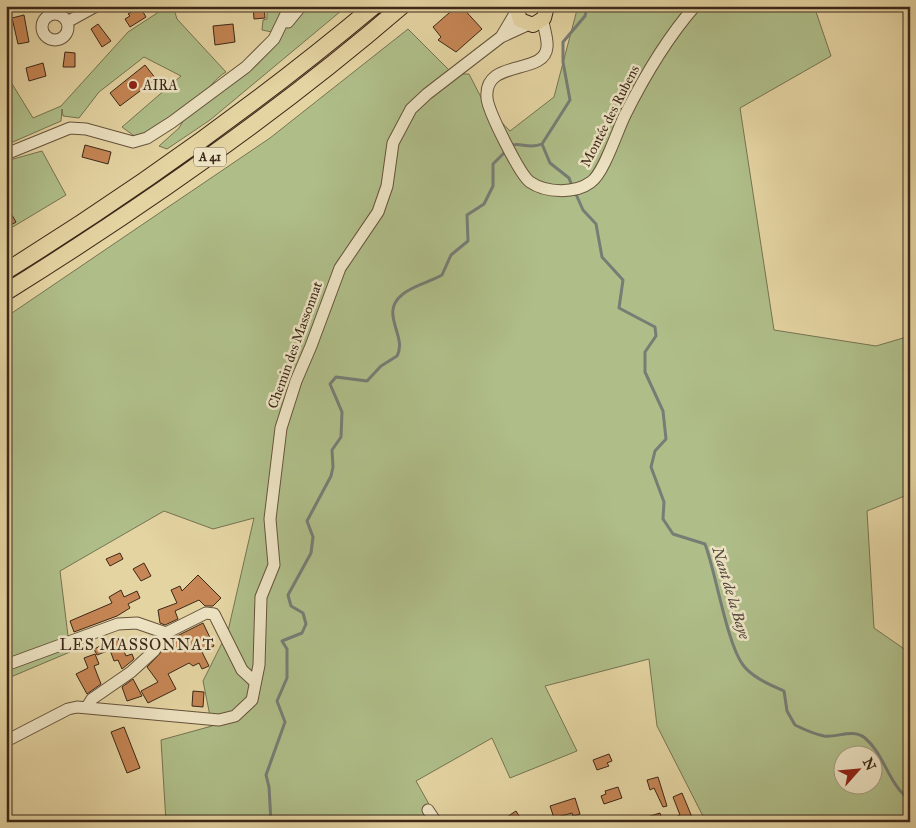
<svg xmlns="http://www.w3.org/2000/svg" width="916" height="828" viewBox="0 0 916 828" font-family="'IM FELL Great Primer',serif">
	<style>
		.green { fill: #afbe89; stroke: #767351; fill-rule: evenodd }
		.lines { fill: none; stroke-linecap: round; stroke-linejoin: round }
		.stream { stroke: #767d75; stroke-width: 3 }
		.building { fill: #c68655; stroke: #3c2819 }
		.minor-casing { stroke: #66533b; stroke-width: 13 }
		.major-casing { stroke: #3c2819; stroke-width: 16 }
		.highway-casing { stroke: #3c2819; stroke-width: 18 }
		.minor { stroke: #ede3c3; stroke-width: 11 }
		.major { stroke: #e4d4a2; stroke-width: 14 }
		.highway { stroke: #e4d4a2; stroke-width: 16 }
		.poi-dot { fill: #8f2418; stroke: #ede3c3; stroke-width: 2 }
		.labels { text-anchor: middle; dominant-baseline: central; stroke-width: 5; stroke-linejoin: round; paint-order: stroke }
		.shield { fill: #ede3c3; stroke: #71604c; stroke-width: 1 }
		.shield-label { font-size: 12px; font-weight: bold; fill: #3c2819 }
		.poi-label { font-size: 14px; fill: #3c2819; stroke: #ede3c3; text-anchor: start }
		.street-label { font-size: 14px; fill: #3c2819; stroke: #ede3c3 }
		.water-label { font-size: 15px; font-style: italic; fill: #544b3f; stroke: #ede3c3 }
		.quarter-label { font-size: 16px; letter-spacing: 1px; fill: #3c2819; stroke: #ede3c3 }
	</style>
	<rect width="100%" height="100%" fill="#e4d4a2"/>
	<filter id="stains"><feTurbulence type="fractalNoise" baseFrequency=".004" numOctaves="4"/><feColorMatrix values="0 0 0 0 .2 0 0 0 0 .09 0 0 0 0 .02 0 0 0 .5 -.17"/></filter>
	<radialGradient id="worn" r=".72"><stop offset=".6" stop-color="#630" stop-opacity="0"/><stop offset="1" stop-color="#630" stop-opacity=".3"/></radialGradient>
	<path class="green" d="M168,6H173L177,19L226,72C217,77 213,84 205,91C185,108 160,125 137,138L122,127L181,76L144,57L99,92L79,118L63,116L62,109L61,121L6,145V74L33,118L61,106L128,32Z
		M267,6H286L272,32L262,30L263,20L267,19Z
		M310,6H347L210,120L167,149L159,146L179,128L188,113L202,99Z
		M578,6H814L831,56L740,108L774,330L876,346L910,336V494L867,511L874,628L910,653V822H706L657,726L649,659L545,686L577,751L510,778L492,738L416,781L439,822H166L161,740L212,726L203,681L228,631L254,518L213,529L164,511L60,571L70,652L6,679V317L270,138L408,29L456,77L460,74H469L485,105L510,131L554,97ZM844,756H874V786H844Z
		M42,151L66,195L6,231V161Z"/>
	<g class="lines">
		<path class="stream" d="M509,146C519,141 529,150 542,144
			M572,186L569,178L550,163L542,144L570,100L563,62V42L585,16L587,6
			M575,192L583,210L596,224L602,257L623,280L619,308L655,327L656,336L645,352V372L663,411L666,439L655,451L651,467L664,502L663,519L673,534L705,544C716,573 727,644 743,665C753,678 769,684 784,691L787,711L795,725C805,730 814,734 824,736C837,738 853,728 865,738C885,755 888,784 910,800
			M271,822L269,787L266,775L285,722L277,701L287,678V649L282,641L302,633L306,624L303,613L291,606L288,595L311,553L313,537L307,521L331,476L333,467L332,450L341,437L342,412L330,384L336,377L367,381L381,366L397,356C408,336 378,313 403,294C414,285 430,282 442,275L451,255L468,241L467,215L484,204L493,186V164L506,151"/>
	</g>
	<path class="building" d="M253,6H264L265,18L254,19Z
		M457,6H461L482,29L456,52L438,40L441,37L433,27Z
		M140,7L146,17L130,27L125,19L130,16L128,14Z
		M24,15L29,42L18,44L12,18Z
		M98,24L111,41L102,47L91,29Z
		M233,24L235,42L215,45L213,26Z
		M65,52L75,53V67H63Z
		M43,63L46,76L29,81L26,68Z
		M145,65L156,79L120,106L110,93Z
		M85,145L111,152L108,164L82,157Z
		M6,205L16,222L6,228Z
		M120,553L123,559L110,566L106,559Z
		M144,563L151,576L141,581L133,569Z
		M198,575L221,598L213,606H205L199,600L175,611L178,619L165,625L160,623L158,610L177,603L171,590L180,586L182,591Z
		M121,590L124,597L137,591L140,598L128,604L130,608L117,616L74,632L70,621L112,603L109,597Z
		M203,623L214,646L202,652L209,666L202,669L199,663L193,666L189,663L168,674L176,689L148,703L141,691L158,682L147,667L166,647L173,643L171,639Z
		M118,638L126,656L132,654L134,659L122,669L118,660L114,661L110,650L97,655L94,649Z
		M95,654L99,664L94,666L101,684L87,694L76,674L88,668L84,658Z
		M133,679L142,696L127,701L122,687Z
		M193,691L204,692L203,707L192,706Z
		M124,727L140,768L127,773L111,732Z
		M609,754L612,761L607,763L609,766L597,770L593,760Z
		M658,777L667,806L663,807L654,788L650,790L647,780Z
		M618,787L622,798L604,804L601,796L606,794L605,791Z
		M682,793L694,822H665L680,815L673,797Z
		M575,798L580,814L573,816L572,813L554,818L550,806Z
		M516,811L523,822H499Z
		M660,813L663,822H637V820Z"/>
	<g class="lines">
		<g class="minor-casing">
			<path id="minor" d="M42 27a13 13 0 1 1 26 0a13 13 0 1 1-26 0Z
				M543,21C544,29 548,39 547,47C545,76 483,58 487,98C488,111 520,175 530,182C546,193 575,194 591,182C604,173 617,131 625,115C644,77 667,38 695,6
				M67,22L96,6
				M288,22L301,6
				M501,37L516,12
				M6,154L70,128L86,129L133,142L147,138L172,122L246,67L274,39L290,6
				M6,665L118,624L137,623L166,633
				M87,707L92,699L131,672L154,651L166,633L206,613L214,614L242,670L255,682
				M6,741L68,709L77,707L219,720L235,716L252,700L259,665L261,597L274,565L270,519L281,428L296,381L311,346L340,268L378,212L387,186L393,143L411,109L427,94L501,37L527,25
				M428,810L436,822"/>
		</g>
		<g class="major-casing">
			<path id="major" d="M516,6L520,20L533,25L544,18L547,6"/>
		</g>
		<g class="highway-casing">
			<path id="highway" d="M6,271C135,191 258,103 374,6
				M6,292C144,206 278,113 402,6"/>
		</g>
		<use href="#minor" class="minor"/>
		<use href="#major" class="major"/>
		<use href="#highway" class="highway"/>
	</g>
	<circle class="poi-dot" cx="133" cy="85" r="5"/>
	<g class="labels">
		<rect class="shield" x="194" y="147.5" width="32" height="19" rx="4"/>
		<g class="shield-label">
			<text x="210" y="157">A 41</text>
		</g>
		<g class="poi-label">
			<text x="143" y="85">AIRA</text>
		</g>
		<g class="street-label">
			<text transform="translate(610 116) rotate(-63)">Montée des Rubens</text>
			<text transform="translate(295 345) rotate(-70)">Chemin des Massonnat</text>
		</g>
		<g class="water-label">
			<text transform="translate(731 593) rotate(73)">Nant de la Baye</text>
		</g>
		<g class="quarter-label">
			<text x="137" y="644">LES MASSONNAT</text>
		</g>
	</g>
	<rect width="916" height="828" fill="none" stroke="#e4d4a2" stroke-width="25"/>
	<rect x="8" y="8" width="901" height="813" fill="none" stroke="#3c2819" stroke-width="2.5"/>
	<rect x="12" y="12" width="891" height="803" fill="none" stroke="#3c2819"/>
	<g transform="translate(858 770) rotate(63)"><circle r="24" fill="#ede3c3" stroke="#a6987f"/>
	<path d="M0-4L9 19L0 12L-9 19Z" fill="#8f2418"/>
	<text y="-8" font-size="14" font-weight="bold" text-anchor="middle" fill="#3c2819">N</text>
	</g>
	<rect width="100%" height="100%" filter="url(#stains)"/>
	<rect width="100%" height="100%" fill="url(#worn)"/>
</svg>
